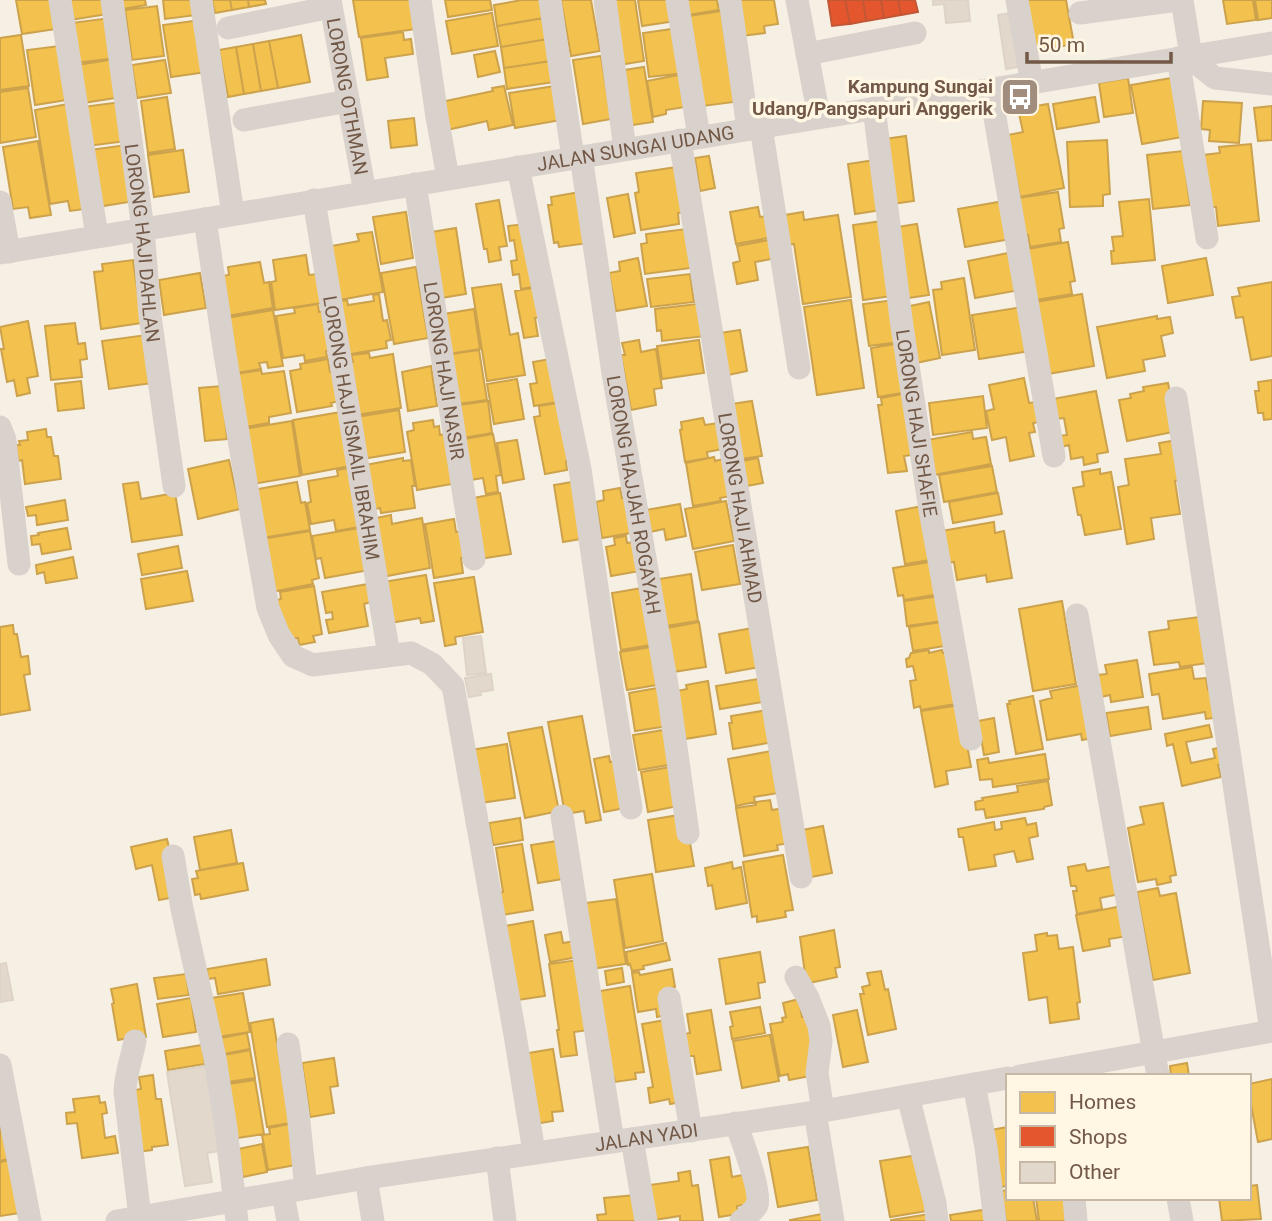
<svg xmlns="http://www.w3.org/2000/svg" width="1272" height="1221" viewBox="0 0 1272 1221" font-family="Roboto,sans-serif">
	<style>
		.homes { fill: #f2c14e; stroke: #cca24c; stroke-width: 2 }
		.shops { fill: #e4572e; stroke: #c25735; stroke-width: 2 }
		.building { fill: #e2d8cc; stroke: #ded3c7; stroke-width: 2 }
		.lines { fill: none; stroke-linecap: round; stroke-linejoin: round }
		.minor { stroke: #d9d1cb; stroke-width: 23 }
		.labels { text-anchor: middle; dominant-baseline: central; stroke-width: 7; stroke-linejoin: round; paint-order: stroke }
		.poi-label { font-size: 19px; font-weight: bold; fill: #725846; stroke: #fff6e4; text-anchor: end }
		.street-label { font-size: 19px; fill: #725846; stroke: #fff6e4 }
	</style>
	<rect width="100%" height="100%" fill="#f6f0e4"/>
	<path class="homes" d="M16,0H51L56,29L22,34Z
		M67,0H106L108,14L70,20Z
		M121,0H145L146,5L123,9Z
		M163,0H195L197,15L165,19Z
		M212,0H230L232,10L215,13Z
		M230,0H248L249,7L232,10Z
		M248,0H265L266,4L249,7Z
		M353,0H411L416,29L359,37Z
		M445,0H490L492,10L448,17Z
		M522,0H541L544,18L497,26L494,5Z
		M561,0H591L600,51L571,56Z
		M603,0H635L644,61L613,66Z
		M638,0H672L676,21L642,26Z
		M685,0H717L719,10L688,15Z
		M737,0H774L778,24L764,26L765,33L742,36Z
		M1025,0H1066L1074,44L1034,51Z
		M1223,0H1253L1256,20L1227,24Z
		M1255,0H1272V18L1258,20Z
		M157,6L164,56L132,60L125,10Z
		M721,11L734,102L703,106L689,16Z
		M492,13L498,46L452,54L446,21Z
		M110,18L116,58L76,63L71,23Z
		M544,18L548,39L501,47L497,26Z
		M200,20L207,72L171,77L163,25Z
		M679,28L685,73L649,77L643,33Z
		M403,32L404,40L411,39L413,54L385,58L388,77L367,80L361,38Z
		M21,35L29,86L0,90V38Z
		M301,35L310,82L278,88L269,41Z
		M548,39L551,61L504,68L501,47Z
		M269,41L278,88L261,91L253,44Z
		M253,44L261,91L244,94L236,47Z
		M59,46L67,100L35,105L27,50Z
		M236,47L244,94L228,97L219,50Z
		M495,51L500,72L478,77L474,55Z
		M601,56L611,119L583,124L573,60Z
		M115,59L122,97L83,103L77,65Z
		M165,60L171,93L137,98L132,65Z
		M551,61L555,82L507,89L504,68Z
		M644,67L653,122L619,127L611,72Z
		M678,75L691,106L666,110V114L653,117L647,81Z
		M1177,77L1188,136L1142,144L1131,85Z
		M1128,78L1133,113L1104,117L1099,83Z
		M504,86L513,125L489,130L487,121L447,130L441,102L493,91L492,88Z
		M555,86L561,120L515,128L509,93Z
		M28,88L36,137L0,143V92Z
		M167,97L175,149L148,153L141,101Z
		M1095,97L1099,122L1057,129L1053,104Z
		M1203,101L1242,103L1239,143L1209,141L1210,130L1201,129Z
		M121,102L127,141L88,146L82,107Z
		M68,104L85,209L70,211L68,201L50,204L35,110Z
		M1048,104L1064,188L1020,197L1008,135L1023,132L1018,109Z
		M1272,106V140L1258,141L1254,108Z
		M414,118L417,145L391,148L388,121Z
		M906,136L914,201L892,204L884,139Z
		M1107,140L1110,194L1103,195V206L1070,207L1067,142Z
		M38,141L51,215L30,218L28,207L13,209L3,147Z
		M1251,144L1259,221L1218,226L1216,207H1209L1203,155L1220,153L1219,147Z
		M126,145L135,201L97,207L89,150Z
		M183,150L189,192L154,197L148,155Z
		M1183,151L1190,205L1153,209L1147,155Z
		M709,156L715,188L700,191L695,158Z
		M875,160L882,210L855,214L848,164Z
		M677,167L684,212L678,213L679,224L641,230L635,193L639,192L636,173Z
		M580,192L589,243L559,247L558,242L554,243L548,205H552L551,197Z
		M1058,192L1064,228L1059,229L1061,242L1030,247L1028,235H1024L1018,198Z
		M628,194L635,233L614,237L607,198Z
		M1149,199L1155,260L1112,264L1111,251H1114L1112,237L1123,236L1119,202Z
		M499,200L507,246L499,247L501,260L489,262L487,249H484L476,204Z
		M1004,201L1011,239L965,247L958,209Z
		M758,207L760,217L769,216L773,237L736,244L730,212Z
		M406,212L413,258L381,264L373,217Z
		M803,212L804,220L838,215L851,297L803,304L794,244L777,247L772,217Z
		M882,221L892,296L863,300L853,225Z
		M534,223L546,285L521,289L519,274L513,275L511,261L517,260L514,240L510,241L508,226Z
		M917,224L929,295L908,298L897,227Z
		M456,228L466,294L441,298L431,232Z
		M694,228L699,267L645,274L641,244L647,243L646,234Z
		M372,232L383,292L334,301L326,247L359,241L357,234Z
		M774,239L777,258L755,262L758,280L737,284L733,263L740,261L737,246Z
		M1068,242L1075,281L1070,282L1072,294L1036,300L1027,249Z
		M1013,252L1020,290L975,298L968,261Z
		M306,255L309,275L318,274L322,303L275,310L271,282L276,281L273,260Z
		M638,258L647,306L616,311L609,273L620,271L619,262Z
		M1206,258L1213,295L1168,303L1162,266Z
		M133,260L142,323L101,329L94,272L103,271L102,264Z
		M260,262L264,283L269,282L273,308L227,316L221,276L229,275L228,267Z
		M416,267L428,338L394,344L381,273Z
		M200,273L206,308L164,315L159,280Z
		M690,274L694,302L651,307L647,279Z
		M964,278L975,350L942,355L933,290L942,289L941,282Z
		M1272,282V356L1251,360L1243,317L1236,318L1232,297L1240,296L1238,288Z
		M501,284L510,335L518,333L525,375L487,381L472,288Z
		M543,286L549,316L535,318L538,336L524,338L515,291Z
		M379,294L383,321L387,320L391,340L386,341L387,348L345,355L336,302L347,300L348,305L374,301L373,295Z
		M1082,294L1094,366L1048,374L1036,302Z
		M851,300L864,388L817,395L804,307Z
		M894,300L900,342L869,346L863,304Z
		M929,302L940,358L916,363L905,307Z
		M318,304L319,312L324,311L331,350L326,351L327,357L305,361L304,355L283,358L276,316L295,313L294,308Z
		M697,304L706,336L662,341L661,330L657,331L655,309Z
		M1023,307L1031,351L979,359L972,315Z
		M474,309L480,349L443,355L437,315Z
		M273,310L283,366L268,368L267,362L259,363L261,369L236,373L226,318Z
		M1157,316V319L1170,317L1173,333L1161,336L1165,356L1143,360L1145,371L1107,378L1097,327Z
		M28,321L38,376L27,378L30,393L17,396L14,380L7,382L1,349H4L0,327Z
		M75,323L78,344L85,343L87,359L80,360L82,377L51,380L45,326Z
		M740,330L747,371L728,375L720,333Z
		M146,335L153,383L109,389L102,341Z
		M639,340L641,352L656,349L662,388L654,389L656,405L631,410L621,355H625L622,343Z
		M699,340L704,373L662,379L657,346Z
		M901,343L908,392L878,397L871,348Z
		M479,350L487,400L451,405L444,355Z
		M369,353L370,358L393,354L401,408L356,415L347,363L353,362L351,355Z
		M556,358L564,401L534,406L530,384L537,383L533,362Z
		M328,359L330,372L334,371L339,401L331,403L332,406L297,412L290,371L301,369L300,364Z
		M431,366L437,406L408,411L402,372Z
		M261,370L262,374L284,371L291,413L269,417V423L245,427L236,374Z
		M1024,378L1029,403L1036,402L1040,422L1033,423L1035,432L1029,433L1034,456L1010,461L1006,437L992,440L986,411L994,409L989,385Z
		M517,379L524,419L494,424L487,384Z
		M1272,380V419L1264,420L1263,413H1258L1255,391H1259L1258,382Z
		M81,381L84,408L58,411L55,384Z
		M1168,383L1178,431L1127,441L1119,400L1131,398L1130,394L1144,391L1143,387Z
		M222,386L227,439L205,441L199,388Z
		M1096,391L1108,452L1097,454L1098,462L1084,465L1083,457L1071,459L1069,445L1061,447L1059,436L1067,435L1064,418L1056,419L1053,399Z
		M902,394L919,454L904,456L907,471L888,473L878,405H882L881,398Z
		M983,396L987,428L933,435L929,403Z
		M488,401L492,433L457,439L452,406Z
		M752,401L762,456L741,459L731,404Z
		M563,402L576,459L566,461L567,470L545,474L534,417L540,416L539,406Z
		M399,410L405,452L362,459L356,417Z
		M341,412L350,466L302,475L293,420Z
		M703,418L705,425L719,423L723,449L707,452L708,458L685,462L680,430L682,429L681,422Z
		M433,420L434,427L439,426L440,435L444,434L452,484L417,490L407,432L414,430L413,423Z
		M292,421L300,476L252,484L243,429Z
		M46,429L47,437H51L54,456H58L61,479L25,484L22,460L18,461L16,445H20L19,441L28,440L27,432Z
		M972,432L973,439L986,437L991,464L934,475L927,440Z
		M493,434L501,475L496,476L498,492L486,494L483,478L465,481L459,440Z
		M517,440L524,479L503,483L497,443Z
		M1177,440L1179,480L1175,481L1180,514L1151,518L1154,539L1127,544L1118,487L1129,485L1125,459L1161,454L1159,443Z
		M714,457L715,461L724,459L731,496L720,498L721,501L693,506L686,463Z
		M403,458V461L411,460L415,486H412L415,508L381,513L380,508L370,510L365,465Z
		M758,458L763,483L747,486L742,461Z
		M229,460L240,509L198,519L188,469Z
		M992,466L997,492L944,502L939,475Z
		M349,468L359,527L336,531L334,520L311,524L307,503L311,502L308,481L338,476L337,470Z
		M1100,469V474L1111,472L1121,529L1085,535L1081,515H1078L1073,488L1084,486L1082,472Z
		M578,481L587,538L563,542L554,485Z
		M138,482L141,499L175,493L182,535L132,542L123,484Z
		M297,482L301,503L305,502L310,530L262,538L253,490Z
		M620,488L622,498L631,496L637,532L602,538L596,502L604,500L603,491Z
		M500,493L511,554L479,559L468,499Z
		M998,493L1002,514L953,523L949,502Z
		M65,500L68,520L37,525L36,515L28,516L26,507Z
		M726,501L734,541L693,549L685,509Z
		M680,504L686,536L666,540L664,529L650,532L646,510Z
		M928,505L937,559L905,564L896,511Z
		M391,515L392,524L422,518L430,568L382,577L376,518Z
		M454,519L456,532L464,531L468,557L461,558L463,573L434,578L425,524Z
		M994,522L995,533L1004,531L1012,578L987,582L986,575L957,580L954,562L947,563L941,531Z
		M67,528L71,549L42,554L40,544L32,545L31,536L39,535L38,533Z
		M359,528L369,570L325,578L321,558L316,559L312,536Z
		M310,531L319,578L312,580L313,584L272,592L262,539Z
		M626,536L627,543L641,541L640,571L611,576L606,547L615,545L614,538Z
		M733,545L740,584L702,590L695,552Z
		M178,546L182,568L142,575L138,554Z
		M73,557L77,578L46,583L44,572L37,574L36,565Z
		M935,561L940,594L904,600L903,595L898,596L893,568Z
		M187,571L193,601L146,609L141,579Z
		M691,574L698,621L666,626L659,579Z
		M426,575L434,621L421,623L420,618L390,623L383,582Z
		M474,577L483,632L455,637L456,644L445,646L434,583Z
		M368,584L371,602L364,604L368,626L329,633L326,620L333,619L332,612L326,613L322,592Z
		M314,586L322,634L313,636L315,642L299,645L298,638L281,641L272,601L281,599L280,592Z
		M648,587L657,644L621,650L612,593Z
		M940,596L943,621L907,626L904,601Z
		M1062,601L1076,684L1033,691L1019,609Z
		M1199,617L1208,663L1180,667L1179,662L1154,665L1149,632L1169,629L1168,621Z
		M699,622L706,667L673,672L667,628Z
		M941,622L945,646L913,651L909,627Z
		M13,625L14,634H17L21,657L28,656L30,674L24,675L30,710L0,715V627Z
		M758,627L765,666L726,673L719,634Z
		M657,646L663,684L627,690L620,652Z
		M929,650V653L942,650L943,653L951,651L961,703L921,710L920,706L914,708L910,681L916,680L913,666L907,667L906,659L909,658L911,653Z
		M1137,660L1143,697L1111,702L1110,695L1101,697L1098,675L1107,674L1105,665Z
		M1192,667L1194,679L1206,678L1208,690L1215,689L1222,717L1206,719L1205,712L1163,719L1159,694L1152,695L1149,674Z
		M770,677L774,700L720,709L716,686Z
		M708,681L716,734L685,739L677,691L687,689L686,685Z
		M1083,685L1093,738L1082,740L1081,734L1047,740L1040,701L1052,698L1050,691Z
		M663,687L669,726L635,731L629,693Z
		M1033,696L1043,749L1016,754L1007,704H1010L1009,701Z
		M960,705L971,767L946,771L948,784L935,787L921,711Z
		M1148,707L1151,729L1110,736L1106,713Z
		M774,709L780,741L733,749L729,723H732L731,716Z
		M582,716L601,820L586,823L584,811L565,814L548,722Z
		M994,718L999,752L984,755L978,721Z
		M1209,725L1212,737L1186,742L1191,763L1215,758L1213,749L1223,747L1226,763L1218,765L1221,777L1182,786L1173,744L1167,746L1165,734Z
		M542,727L559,811L525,818L508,733Z
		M669,729L674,764L639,770L633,735Z
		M507,744L515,798L480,803L471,750Z
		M777,750L784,792L754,797L755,802L736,806L728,759Z
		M1045,754L1049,779L993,787L992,779L980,780L977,760L988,758L989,763Z
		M609,756L610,762L620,760L630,807L604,812L594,759Z
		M676,766L683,805L648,812L641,772Z
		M1048,781L1052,805L1044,807V809L986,818L984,809L976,810L975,802L983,800L982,798L1018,792L1017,786Z
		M770,800L772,810L784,808L790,843L777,845L778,850L744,856L736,808L756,805V802Z
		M1163,803L1176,875L1170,876L1171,882L1157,885L1156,879L1138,882L1128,828L1144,824L1140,807Z
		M685,814L694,866L656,872L648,820Z
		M520,818L523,840L493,845L489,823Z
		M1025,818L1027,825L1036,823L1038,836L1029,838L1033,859L1017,862L1014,851L994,855L996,866L969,870L963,837H959L958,829L994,822L995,830L1002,829L1001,822Z
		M823,826L832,873L811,877L802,830Z
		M231,830L237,863L200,870L194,837Z
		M167,839L180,896L159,900L152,865L136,869L131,847Z
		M557,841L563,879L538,883L531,845Z
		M522,844L533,910L502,915L499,893L503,892L496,848Z
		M783,855L793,910L785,911L786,917L757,922V916L752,917L743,862Z
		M732,862L733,869L741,867L747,903L716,909L712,885L708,886L705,868Z
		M243,863L248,890L201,899L200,894L195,895L192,879L198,878L196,871Z
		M1085,864L1087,871L1114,866L1120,894L1100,898L1102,909L1077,914L1073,891H1077L1076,886H1071L1068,867Z
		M652,874L663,941L625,948L614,880Z
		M1158,888L1160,896L1176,893L1190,973L1153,980L1137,892Z
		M616,899L626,964L591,969L585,903Z
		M1122,906L1128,936L1109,939L1110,946L1083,951L1076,915Z
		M533,921L545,996L517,1000L505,926Z
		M834,930L840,967L835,968L837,977L809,983L805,974L800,937Z
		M561,932L563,943L575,941L578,957L550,962L545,935Z
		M1047,933V936L1057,935L1059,949L1073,947L1080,1002L1077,1003L1079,1019L1050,1023L1047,997L1029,1000L1023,953L1037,951L1035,935Z
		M666,943L670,960L643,966L644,969L632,971L630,964L628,965L626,952Z
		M760,952L765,982L758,983L760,998L726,1004L719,959Z
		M266,959L270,985L218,994L215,978L208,979L207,969Z
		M578,960L589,1030L574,1032L577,1055L561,1057L557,1030H559L549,964Z
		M622,968L624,982L607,985L605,971Z
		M672,969L675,987L665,989L670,1014L657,1017L656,1009L638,1012L632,973L639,972L640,975Z
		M881,971L885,990L888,989L896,1029L868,1035L860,994H864L862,987L870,985L867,973Z
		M186,974L189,995L158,999L154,978Z
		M137,984L146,1037L133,1040V1037L118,1040L112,1004L114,1003L111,989Z
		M630,986L644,1072L635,1073L636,1079L615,1082L614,1077L608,1078L594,992Z
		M243,993L250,1032L217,1037L211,998Z
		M191,998L196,1032L163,1037L157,1004Z
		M799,999L802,1017H805L820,1050L816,1075L789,1080L788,1074L780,1076L770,1024L783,1022L782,1018L786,1017L783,1003Z
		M760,1007L765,1033L732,1039L730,1027L733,1026L730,1012Z
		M711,1010L721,1070L697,1074L694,1056H688L684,1034L690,1033L687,1014Z
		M857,1010L868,1062L843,1067L833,1015Z
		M273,1019L290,1123L267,1127L250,1023Z
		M671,1019L686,1101L670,1104L669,1099L650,1103L648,1088L653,1087L642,1024Z
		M247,1033L250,1049L224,1054L221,1038Z
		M770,1035L779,1081L742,1088L733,1041Z
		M202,1045L205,1064L168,1070L165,1051Z
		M553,1049L563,1111L552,1112L553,1121L534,1124L522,1054Z
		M250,1050L255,1078L228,1082L224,1055Z
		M334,1058L338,1086L330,1087L334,1113L310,1117L302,1063Z
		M1187,1063L1189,1076H1171L1170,1066Z
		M153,1075L156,1099H161L168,1145L152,1147V1150L137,1152L129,1091L141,1089L139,1077Z
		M1272,1079V1139L1258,1142L1249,1094V1084Z
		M255,1080L264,1134L237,1138L228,1084Z
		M99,1096L100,1103L105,1102L107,1113L102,1114L105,1138L115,1136L118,1153L82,1158L77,1123L67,1124L66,1113L75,1112L73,1099Z
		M0,1108L12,1158L0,1161Z
		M289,1124L296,1165L268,1170L262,1135L270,1134L269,1128Z
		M1008,1127V1186L999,1187L990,1130Z
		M262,1144L267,1172L243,1177L238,1149Z
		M808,1147L817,1200L778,1207L768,1153Z
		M918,1155L927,1211L890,1217L880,1161Z
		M729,1157L732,1177L748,1174L753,1203L737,1206L738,1214L719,1217L710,1160Z
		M10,1160L20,1213L0,1216V1162Z
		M690,1171L692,1186L698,1185L703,1221H680V1216L654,1220L649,1185L679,1181L678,1173Z
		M1257,1185L1261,1219L1222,1221L1219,1198H1249V1186Z
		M1008,1190V1198H1033L1037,1221H1006L1001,1191Z
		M635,1195L638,1221H598L597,1215L606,1214L604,1198Z
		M1036,1198H1064L1073,1221H1039Z
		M989,1209L991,1221H951L950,1215Z
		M822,1214L823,1221H790V1220Z
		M930,1214L931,1221H891V1220Z"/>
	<path class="shops" d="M828,0H845L850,24L832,26Z
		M845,0H863L866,21L850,24Z
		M863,0H881L884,18L866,21Z
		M881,0H898L901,15L884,18Z
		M898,0H915L918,12L901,15Z"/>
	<path class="building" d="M933,0H968L970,21L946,23L944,4L933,5Z
		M1015,12L1023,66L1006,69L998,15Z
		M481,636L486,673L467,675L463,638Z
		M491,674L493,690L480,692L481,695L469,697L465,678Z
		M6,963L13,1000L0,1002V964Z
		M212,1065L226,1150L207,1153L212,1182L185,1186L167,1072Z"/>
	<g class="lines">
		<g class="minor">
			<path d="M60,0L97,236"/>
			<path id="s1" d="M112,0L143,229L150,316L174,486"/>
			<path d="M201,0L233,214"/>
			<path id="s2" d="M330,0L365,193"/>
			<path d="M420,0L437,117L448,178"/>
			<path d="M550,0L573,158"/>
			<path d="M605,0L625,149"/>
			<path d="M677,0L699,137"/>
			<path d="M730,0L748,129"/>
			<path d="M797,0L819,117"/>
			<path d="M1017,0L1032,83"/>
			<path d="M1182,0L1191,56L1197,64L1215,78L1272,84"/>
			<path d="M1080,13L1178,0"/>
			<path d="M228,28L331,7"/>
			<path d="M807,54L915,33"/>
			<path d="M1178,58L1207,238"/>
			<path d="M990,89L1054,456"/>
			<path id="s3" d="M874,108L902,326L930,510L971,739"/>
			<path d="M244,120L348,101"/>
			<path d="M761,127L799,368"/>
			<path id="s4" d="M680,140L801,877"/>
			<path id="s5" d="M581,156L613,373L669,697L688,833"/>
			<path d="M518,167L580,469L607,657L631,808"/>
			<path id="s6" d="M415,184L474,559"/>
			<path id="s7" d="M314,200L389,655"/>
			<path d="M0,202L9,252"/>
			<path d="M205,219L224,348L249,500L268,608L279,635L293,656L313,665L411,653L432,664L453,686L515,1035L534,1152"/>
			<path id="s8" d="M0,253L1272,43"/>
			<path d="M1176,398L1271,1031"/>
			<path d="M0,427L5,440L19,564"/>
			<path d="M1077,615L1158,1076"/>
			<path d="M562,816L613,1142"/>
			<path d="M173,856L182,909L215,1058L226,1128L237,1221"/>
			<path d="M796,977L808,998L819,1026L821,1041L817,1073L823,1111"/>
			<path d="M669,998L691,1131"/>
			<path d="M135,1041C132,1058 125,1075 125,1092L140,1217"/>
			<path d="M288,1044L298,1113L306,1188"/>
			<path d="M0,1065L30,1221"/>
			<path d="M1020,1076L1272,1031"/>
			<path d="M974,1084L986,1147L995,1221"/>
			<path d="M908,1096L935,1203L937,1221"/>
			<path d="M815,1112L833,1221"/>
			<path d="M736,1123C741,1138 762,1192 757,1205C754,1211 747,1216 741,1221"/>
			<path d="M632,1139L646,1221"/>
			<path d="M497,1158L505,1221"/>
			<path d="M366,1178L373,1221"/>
			<path d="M283,1194L288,1221"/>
			<path d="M1074,1198L1076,1221"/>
			<path d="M1178,1198L1182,1221"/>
			<path id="s9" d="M117,1221L366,1178L823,1111L1008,1078"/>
		</g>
	</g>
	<defs>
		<g id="bus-square" transform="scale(2.0125)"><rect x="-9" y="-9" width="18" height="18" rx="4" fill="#a08d7d" stroke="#fff6e4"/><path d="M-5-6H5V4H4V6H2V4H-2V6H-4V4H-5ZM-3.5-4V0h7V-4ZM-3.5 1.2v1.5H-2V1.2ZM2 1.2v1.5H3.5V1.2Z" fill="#fff"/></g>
	</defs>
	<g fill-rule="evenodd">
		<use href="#bus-square" x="1020" y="97"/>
	</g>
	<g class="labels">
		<g class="poi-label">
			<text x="993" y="86">Kampung Sungai<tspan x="993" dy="22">Udang/Pangsapuri Anggerik</tspan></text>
		</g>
		<g class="street-label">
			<text stroke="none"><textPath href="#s2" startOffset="98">LORONG OTHMAN</textPath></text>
			<text stroke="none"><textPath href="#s8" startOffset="644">JALAN SUNGAI UDANG</textPath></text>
			<text stroke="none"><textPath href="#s1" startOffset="245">LORONG HAJI DAHLAN</textPath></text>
			<text stroke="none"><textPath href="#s6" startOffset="189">LORONG HAJI NASIR</textPath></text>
			<text stroke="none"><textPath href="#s3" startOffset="318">LORONG HAJI SHAFIE</textPath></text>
			<text stroke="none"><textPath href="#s7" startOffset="231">LORONG HAJI ISMAIL IBRAHIM</textPath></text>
			<text stroke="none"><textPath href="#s5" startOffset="343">LORONG HAJJAH ROGAYAH</textPath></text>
			<text stroke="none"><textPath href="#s4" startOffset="373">LORONG HAJI AHMAD</textPath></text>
			<text stroke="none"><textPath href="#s9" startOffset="536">JALAN YADI</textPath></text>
		</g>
	</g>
	<rect x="1006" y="1074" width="245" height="126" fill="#fff6e4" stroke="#c7b7a5" stroke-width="2"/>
	<rect x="1020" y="1092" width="35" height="21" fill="#f2c14e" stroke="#c7b7a5" stroke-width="2"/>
	<text x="1069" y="1109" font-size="21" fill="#725846">Homes</text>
	<rect x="1020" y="1126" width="35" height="21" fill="#e4572e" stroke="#c7b7a5" stroke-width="2"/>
	<text x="1069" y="1144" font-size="21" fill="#725846">Shops</text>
	<rect x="1020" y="1162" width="35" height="21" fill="#e2d8cc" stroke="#c7b7a5" stroke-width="2"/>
	<text x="1069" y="1179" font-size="21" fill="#725846">Other</text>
	<path d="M1027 52v10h144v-10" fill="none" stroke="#725846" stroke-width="3.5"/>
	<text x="1038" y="52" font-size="21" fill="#725846" stroke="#fff6e4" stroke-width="5" paint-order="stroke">50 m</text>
</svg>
